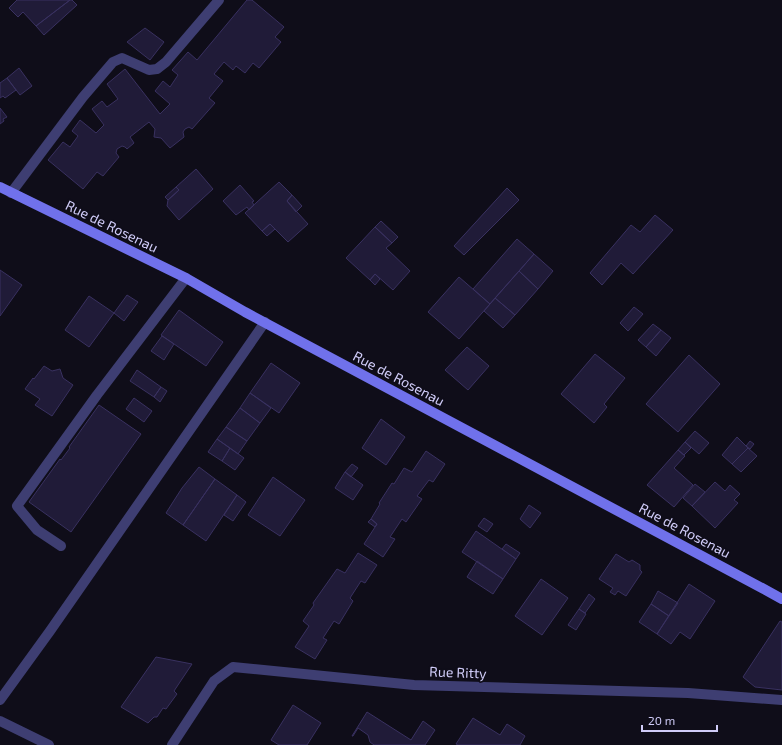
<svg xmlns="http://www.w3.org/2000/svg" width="782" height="745" viewBox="0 0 782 745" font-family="'Exo 2',sans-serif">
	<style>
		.building { fill: #201b38; stroke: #393160 }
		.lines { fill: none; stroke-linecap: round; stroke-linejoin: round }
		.lane { stroke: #3e3e72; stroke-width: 10 }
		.street { stroke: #3e3e72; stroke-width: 10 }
		.secondary { stroke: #7071eb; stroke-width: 10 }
		.labels { text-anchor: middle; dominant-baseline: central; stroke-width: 3.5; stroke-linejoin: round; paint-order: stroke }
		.street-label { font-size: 14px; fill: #d0ccf8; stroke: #0f0d19 }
	</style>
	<rect width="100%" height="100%" fill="#0f0d19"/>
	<path class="building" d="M17,0H70L36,26L23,12L18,17L9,8Z
		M70,0H72L77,5L44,35L36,26Z
		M247,0H252L284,27L275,37L281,42L259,68L253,63L245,73L236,66L233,70L224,62L214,74L223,81L209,98L215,103L192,129L189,127L185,129L183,132L184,137L170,148L161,138L154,137L155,129L149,122L130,137L134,143L127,149L125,147L122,146L117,149L116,153L119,157L103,176L97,172L83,189L48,160L63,142L70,147L78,136L72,131L80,120L96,133L104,125L92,109L102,101L107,107L118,99L107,84L125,69L160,114L170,104L155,91L163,81L170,87L178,75L172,70L188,52L197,60Z
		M145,28L164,42L150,60L127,42Z
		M19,68L32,86L20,95L7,78Z
		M7,78L16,90L5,98L3,96L0,98V83Z
		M0,108L7,117L3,119L4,121L0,124Z
		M196,169L213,189L179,220L167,206L168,200L179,190L176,187Z
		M279,182L292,195L287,201L308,224L288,242L270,224L262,231L245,213Z
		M240,185L254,201L252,202L254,205L249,210L247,207L236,215L223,201Z
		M176,187L179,190L168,200L165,197Z
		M507,188L519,200L464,255L454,246Z
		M292,195L302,206L296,212L287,201Z
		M655,215L673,230L633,274L621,263L602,285L590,273L631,225L640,232Z
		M381,221L398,237L392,243L375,227Z
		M270,224L275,229L267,236L262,231Z
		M375,227L392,243L386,248L410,271L393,290L375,274L370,280L346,258Z
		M517,239L534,254L490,304L473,289Z
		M534,254L553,271L538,289L519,271Z
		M0,270L22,285L0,316Z
		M519,271L538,289L515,315L495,298Z
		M375,274L380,279L375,285L370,280Z
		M459,277L490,304L459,339L428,312Z
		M127,295L138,302L124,321L114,313Z
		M89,296L114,313L89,347L65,330Z
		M495,298L515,315L503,328L484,311Z
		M634,307L643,314L628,331L620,323Z
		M179,310L223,342L206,366L161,335Z
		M653,324L661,330L646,347L638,340Z
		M661,330L671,338L656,356L646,347Z
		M162,336L174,344L164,360L151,351Z
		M467,347L489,366L468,390L445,370Z
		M595,354L625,378L604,404L607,407L594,423L561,394Z
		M689,355L720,384L678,432L646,404Z
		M271,363L300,383L279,413L250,393Z
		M44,366L52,371L60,369L63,378L73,385L52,416L35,405L40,399L25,389L33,378L34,379Z
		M137,370L161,387L154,397L130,381Z
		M161,387L167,391L160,402L154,397Z
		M250,393L271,408L260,423L240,408Z
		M134,398L152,411L144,422L126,409Z
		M99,405L141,434L71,532L29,502L60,459L61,460L70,448L69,447Z
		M240,408L260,423L247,441L226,427Z
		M381,419L405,437L386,465L362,448Z
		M226,427L247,441L238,454L217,439Z
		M695,431L709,443L699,454L685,442Z
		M737,437L748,448L732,464L722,455Z
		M217,439L230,448L222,461L208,452Z
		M750,441L754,444L750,449L746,446Z
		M685,442L691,448L684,455L678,450Z
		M230,448L244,458L235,470L222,461Z
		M748,448L757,456L741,472L732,464Z
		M678,450L685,456L674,468L693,485L674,507L647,485Z
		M426,451L445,464L433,482L429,480L417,496L422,499L406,522L402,519L390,537L395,539L383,557L364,544L377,524L371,519L380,504L379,503L392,483L394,484L404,468L412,472Z
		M352,464L358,468L351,477L345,472Z
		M199,467L215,479L183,525L166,513L182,488Z
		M345,472L363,485L353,500L335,488Z
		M273,477L305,500L280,536L248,515Z
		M215,479L237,495L206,541L183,525Z
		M715,482L725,491L730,485L740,494L734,500L738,503L715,528L692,506Z
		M695,484L705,492L692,506L683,498Z
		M237,495L246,502L233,521L224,515Z
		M529,505L541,513L530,528L520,519Z
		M484,518L493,524L487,532L478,526Z
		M371,519L377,524L375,527L368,522Z
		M476,531L516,559L503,579L462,552Z
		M506,544L520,553L516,559L502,549Z
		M358,553L377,565L365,583L361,581L350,598L353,601L339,624L334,621L323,638L327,640L315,659L295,647L309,626L303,621L314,605L313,603L337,569L345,573Z
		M616,554L629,562L632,560L640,565V570L642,572L626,596L618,591L615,595L610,592L613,588L599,579Z
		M477,561L503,579L493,594L467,577Z
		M541,579L568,598L542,635L515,616Z
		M689,584L715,601L690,639L680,632L671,644L657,634Z
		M658,591L678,603L669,616L651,604Z
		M589,594L595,599L585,613L579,609Z
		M651,604L669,616L657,634L639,622Z
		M579,609L586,614L576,630L568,625Z
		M780,621L782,622V690L755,687L743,677Z
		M156,657L192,664L174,691L177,694L166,709L163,708L157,717H154L148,723L121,707Z
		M293,705L321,723L307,745H279L271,740Z
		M367,712L411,740L423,721L435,730L425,745H374L370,742L368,735L358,728L353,736H352Z
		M473,718L500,735L507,724L525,736L520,745H458L456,744Z"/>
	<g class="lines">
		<path class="lane" d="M11,193L83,97L113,62L122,58L149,70L157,69L166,62L219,0
			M61,546L37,530L17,506L97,395L186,278"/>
		<path class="street" d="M0,700L50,631L265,322
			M0,721L49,745
			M172,745L214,681L233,667L414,685L688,693L782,700"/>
		<path class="secondary" d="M0,187L186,278L245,312L762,588L782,599"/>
	</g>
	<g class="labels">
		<g class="street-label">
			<text transform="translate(112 226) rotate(26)">Rue de Rosenau</text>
			<text transform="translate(399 378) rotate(28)">Rue de Rosenau</text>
			<text transform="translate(685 530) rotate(28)">Rue de Rosenau</text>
			<text transform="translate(458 672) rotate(2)">Rue Ritty</text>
		</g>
	</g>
	<path d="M642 725v6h75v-6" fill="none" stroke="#d0ccf8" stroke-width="2"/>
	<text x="648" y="725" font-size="12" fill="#d0ccf8" stroke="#0f0d19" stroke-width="3" paint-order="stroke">20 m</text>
</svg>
